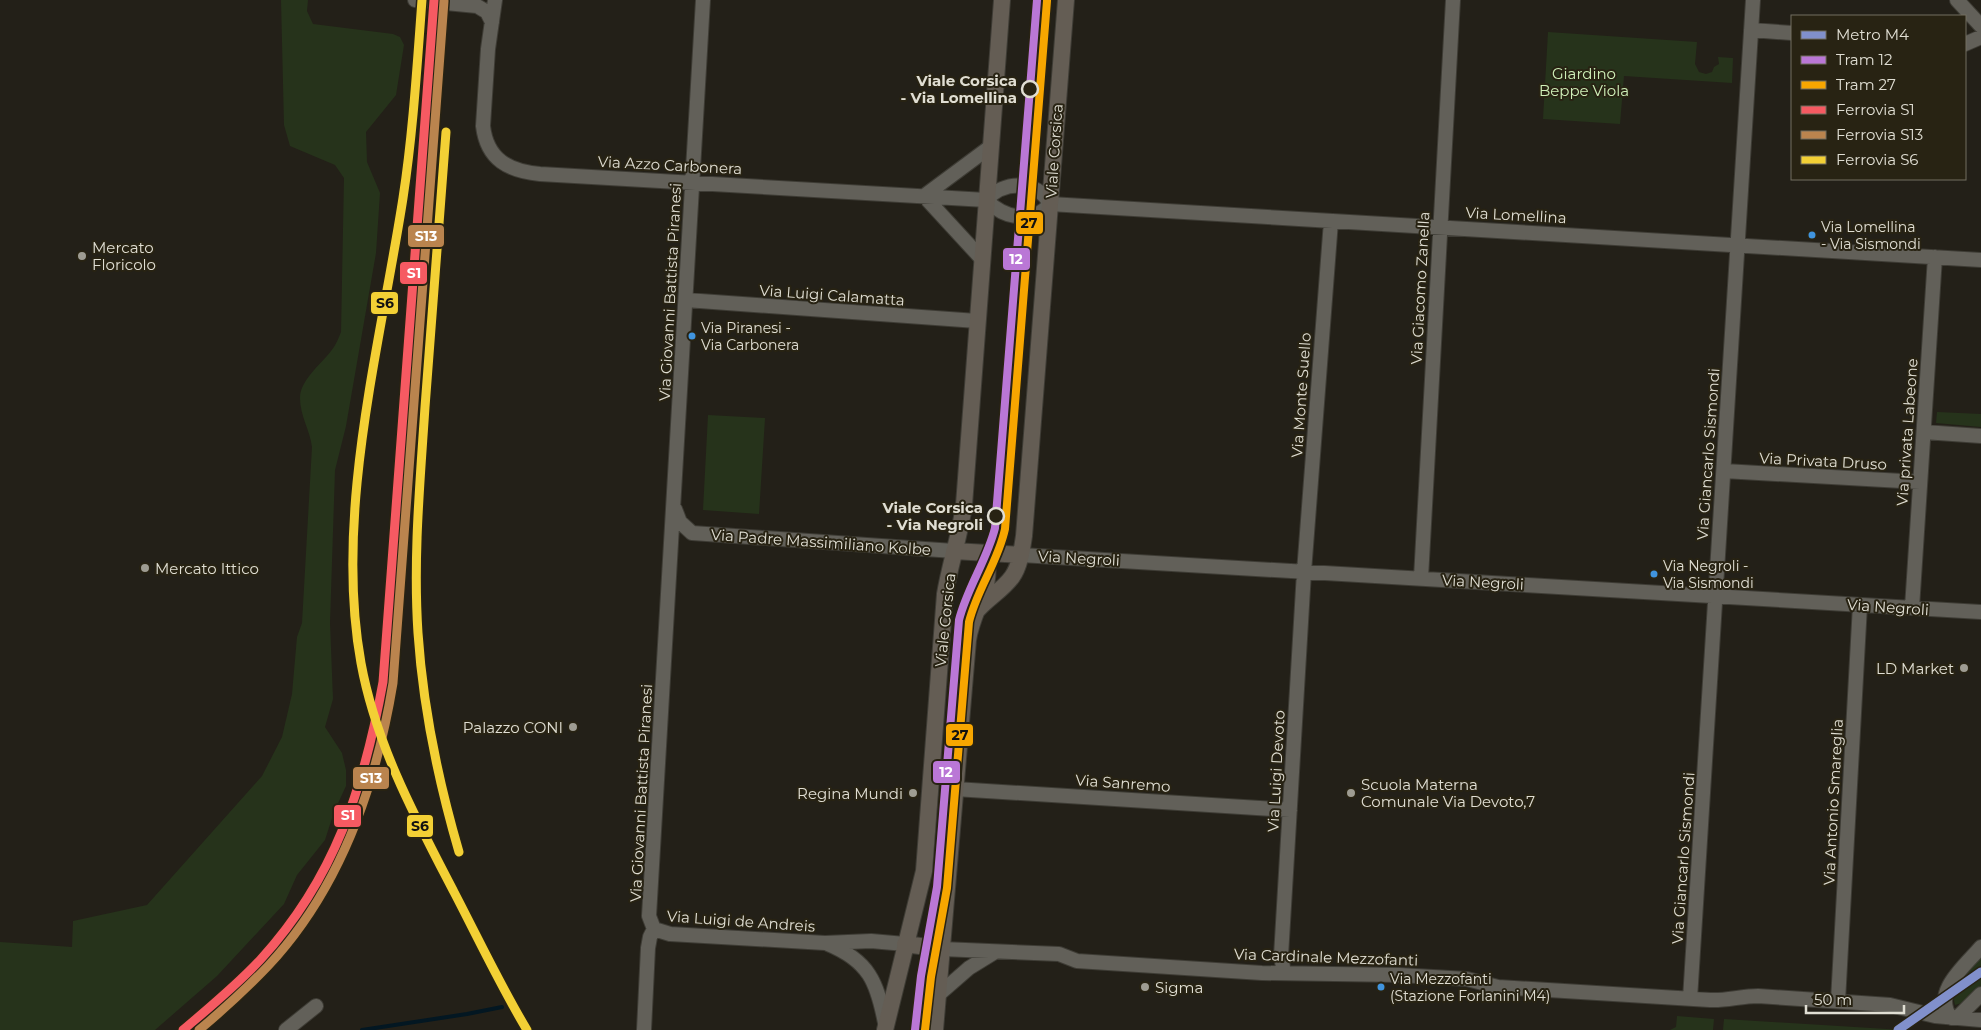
<svg xmlns="http://www.w3.org/2000/svg" width="1981" height="1030" viewBox="0 0 1981 1030" font-family="Montserrat,sans-serif">
	<style>
		.green { fill: #26331b }
		.lines { fill: none; stroke-linecap: round; stroke-linejoin: round }
		.stream { stroke: #031722; stroke-width: 4 }
		.minor-casing { stroke: #3e3c35; stroke-width: 16 }
		.major-casing { stroke: #3e3c35; stroke-width: 18 }
		.minor { stroke: #626059; stroke-width: 14 }
		.major { stroke: #645d54; stroke-width: 16 }
		.rail-1-casing { stroke: #282313; stroke-width: 12 }
		.rail-2-casing { stroke: #282313; stroke-width: 12 }
		.rail-3-casing { stroke: #282313; stroke-width: 12 }
		.rail-1 { stroke: #f65a62; stroke-width: 9 }
		.rail-2 { stroke: #ba844e; stroke-width: 9 }
		.rail-3 { stroke: #f3d035; stroke-width: 9 }
		.tram-1-casing { stroke: #282313; stroke-width: 11 }
		.tram-2-casing { stroke: #282313; stroke-width: 11 }
		.tram-1 { stroke: #ba77d6; stroke-width: 8 }
		.tram-2 { stroke: #f7a600; stroke-width: 8 }
		.metro-1-casing { stroke: #282313; stroke-width: 12 }
		.metro-1 { stroke: #8190cb; stroke-width: 9 }
		.stop-dot { fill: #282313; stroke: #e0ded3; stroke-width: 2.5 }
		.bus-dot { fill: #4094de; stroke: #282313; stroke-width: 2 }
		.poi-dot { fill: #9e9c92; stroke: #282313; stroke-width: 2 }
		.labels { text-anchor: middle; dominant-baseline: central; stroke-width: 4; stroke-linejoin: round; paint-order: stroke }
		.bus-label { font-size: 14px; fill: #e0ded3; stroke: #282313; text-anchor: start }
		.park-label { font-size: 15px; fill: #cff0b9; stroke: #282313 }
		.stop-label { font-size: 15px; font-weight: bold; fill: #e0ded3; stroke: #282313; text-anchor: end }
		.street-label { font-size: 15px; fill: #e0ded3; stroke: #282313 }
		.poi-label { font-size: 15px; fill: #e0ded3; stroke: #282313; text-anchor: start }
		.line-badge { stroke: #282313; stroke-width: 2 }
		.badge-label { font-size: 14px; text-anchor: middle; font-weight: bold; fill: #fff }
		.pale-badge-label { font-size: 14px; text-anchor: middle; font-weight: bold; fill: #111 }
	</style>
	<rect width="100%" height="100%" fill="#232018"/>
	<path class="green" d="M281,0H308L307,11L313,24L393,34L400,37L404,45L396,95L366,132L367,162L380,193L376,253L346,426L335,470L330,623L333,699L325,727L342,753L346,770V786L334,812L325,840L297,875L284,904L217,976L155,1030H0V942L72,947L73,921L147,905L262,776L282,737L292,694L297,637L302,623L312,447C310,430 300,416 300,398C300,379 324,362 334,347C337,342 339,337 341,332L344,178L335,165L290,146L284,125Z
		M1548,32L1697,42L1695,64L1699,72L1706,74L1712,72L1714,67L1719,64L1718,57L1733,58L1732,83L1624,76L1620,124L1543,119Z
		M1937,412L1981,414V427L1936,423Z
		M708,415L765,418L759,514L703,510Z
		M1981,957V986C1973,995 1967,1002 1955,1005C1949,985 1969,970 1981,957Z
		M1677,1016L1714,1019L1713,1030H1670L1676,1027Z
		M1724,1019L1903,1030H1723Z"/>
	<g class="lines">
		<path class="stream" d="M362,1030L467,1014L502,1007"/>
		<g class="minor-casing">
			<path id="minor" d="M415,0L477,6L487,12L492,22
				M495,0L488,49L483,126C487,160 509,171 540,174L986,200
				M1957,0L1981,26
				M1751,30L1792,33
				M1965,44L1981,37
				M924,196L981,258
				M924,196L990,147
				M986,200C1003,217 1032,226 1050,204L1981,260
				M986,200C1003,181 1037,179 1050,204
				M686,300L977,321
				M1924,432L1981,436
				M1724,471L1920,482
				M675,509L680,522L692,533L954,551
				M1021,555L1981,612
				M1421,578L1453,0
				M1912,608L1935,257
				M955,789L1290,810
				M654,929L649,916L703,0
				M654,929L670,934L825,943L871,941L905,944
				M828,944C869,961 877,982 885,1023
				M942,949L1059,954L1077,961L1262,973L1399,975L1467,979L1498,987L1710,1000C1726,1001 1741,996 1758,996L1890,1005L1935,1016L1981,1020
				M1284,973L1281,956L1304,572L1331,221
				M938,995L969,968L995,952
				M1690,999L1753,0
				M1838,1001L1860,605
				M1951,1018C1931,992 1965,966 1981,947
				M1957,1018L1981,994
				M286,1030L316,1006
				M644,1030L648,948L650,937L654,929"/>
		</g>
		<g class="major-casing">
			<path id="major" d="M954,551L1021,555
				M975,613C986,599 1002,591 1012,577C1020,566 1022,549 1024,536L1066,0
				M905,944L942,949
				M885,1030L924,871L945,594C950,564 960,535 964,505L1002,0
				M935,1030L968,640C973,606 995,588 985,553"/>
		</g>
		<use href="#minor" class="minor"/>
		<use href="#major" class="major"/>
		<g class="rail-1-casing">
			<path id="rail-1" d="M183,1030C210,1007 237,985 261,959C335,878 364,787 383,682L434,0"/>
		</g>
		<g class="rail-2-casing">
			<path id="rail-2" d="M199,1030C223,1010 246,989 268,966C341,888 376,786 393,683L444,1"/>
		</g>
		<g class="rail-3-casing">
			<path id="rail-3" d="M422,0C417,66 413,133 403,198C380,346 334,515 361,663C376,745 416,819 454,892C478,938 500,985 527,1030
				M446,132C439,224 432,315 425,407C420,483 413,558 418,633C423,708 438,780 459,852"/>
		</g>
		<use href="#rail-1" class="rail-1"/>
		<use href="#rail-2" class="rail-2"/>
		<use href="#rail-3" class="rail-3"/>
		<g class="tram-1-casing">
			<path id="tram-1" d="M915,1030L921,976L937,887L959,620C967,588 987,560 995,528L1037,0"/>
		</g>
		<g class="tram-2-casing">
			<path id="tram-2" d="M925,1030L931,977L947,888L969,622C977,589 998,562 1005,529L1047,1"/>
		</g>
		<use href="#tram-1" class="tram-1"/>
		<use href="#tram-2" class="tram-2"/>
		<g class="metro-1-casing">
			<path id="metro-1" d="M1898,1030L1981,972"/>
		</g>
		<use href="#metro-1" class="metro-1"/>
	</g>
	<g class="stop-dot">
		<circle cx="1030" cy="89" r="8"/>
		<circle cx="996" cy="516" r="8"/>
	</g>
	<g class="bus-dot">
		<circle cx="1812" cy="235" r="4.5"/>
		<circle cx="692" cy="336" r="4.5"/>
		<circle cx="1654" cy="574" r="4.5"/>
		<circle cx="1381" cy="987" r="4.5"/>
	</g>
	<g class="poi-dot">
		<circle cx="82" cy="256" r="5"/>
		<circle cx="145" cy="568" r="5"/>
		<circle cx="1964" cy="668" r="5"/>
		<circle cx="573" cy="727" r="5"/>
		<circle cx="913" cy="793" r="5"/>
		<circle cx="1351" cy="793" r="5"/>
		<circle cx="1145" cy="987" r="5"/>
	</g>
	<g class="labels">
		<g class="bus-label">
			<text x="1821" y="227">Via Lomellina<tspan x="1821" dy="17">- Via Sismondi</tspan></text>
			<text x="701" y="328">Via Piranesi -<tspan x="701" dy="17">Via Carbonera</tspan></text>
			<text x="1663" y="566">Via Negroli -<tspan x="1663" dy="17">Via Sismondi</tspan></text>
			<text x="1390" y="979">Via Mezzofanti<tspan x="1390" dy="17">(Stazione Forlanini M4)</tspan></text>
		</g>
		<g class="park-label">
			<text x="1584" y="73">Giardino<tspan x="1584" dy="17">Beppe Viola</tspan></text>
		</g>
		<g class="stop-label">
			<text x="1017" y="80">Viale Corsica<tspan x="1017" dy="17">- Via Lomellina</tspan></text>
			<text x="983" y="507">Viale Corsica<tspan x="983" dy="17">- Via Negroli</tspan></text>
		</g>
		<g class="street-label">
			<text transform="translate(1054 151) rotate(-86)">Viale Corsica</text>
			<text transform="translate(670 165) rotate(3)">Via Azzo Carbonera</text>
			<text transform="translate(1516 215) rotate(3)">Via Lomellina</text>
			<text transform="translate(1420 288) rotate(-87)">Via Giacomo Zanella</text>
			<text transform="translate(670 292) rotate(-87)">Via Giovanni Battista Piranesi</text>
			<text transform="translate(832 295) rotate(4)">Via Luigi Calamatta</text>
			<text transform="translate(1301 395) rotate(-86)">Via Monte Suello</text>
			<text transform="translate(1907 432) rotate(-86)">Via privata Labeone</text>
			<text transform="translate(1708 454) rotate(-86)">Via Giancarlo Sismondi</text>
			<text transform="translate(1823 461) rotate(3)">Via Privata Druso</text>
			<text transform="translate(821 542) rotate(4)">Via Padre Massimiliano Kolbe</text>
			<text transform="translate(1079 558) rotate(3)">Via Negroli</text>
			<text transform="translate(1483 582) rotate(3)">Via Negroli</text>
			<text transform="translate(1888 607) rotate(4)">Via Negroli</text>
			<text transform="translate(945 620) rotate(-84)">Viale Corsica</text>
			<text transform="translate(1276 771) rotate(-87)">Via Luigi Devoto</text>
			<text transform="translate(1123 783) rotate(4)">Via Sanremo</text>
			<text transform="translate(641 793) rotate(-87)">Via Giovanni Battista Piranesi</text>
			<text transform="translate(1833 802) rotate(-87)">Via Antonio Smareglia</text>
			<text transform="translate(1683 858) rotate(-86)">Via Giancarlo Sismondi</text>
			<text transform="translate(741 921) rotate(4)">Via Luigi de Andreis</text>
			<text transform="translate(1326 957) rotate(2)">Via Cardinale Mezzofanti</text>
		</g>
		<g class="poi-label">
			<text x="92" y="247">Mercato<tspan x="92" dy="17">Floricolo</tspan></text>
			<text x="155" y="568">Mercato Ittico</text>
			<text x="1954" y="668" text-anchor="end">LD Market</text>
			<text x="563" y="727" text-anchor="end">Palazzo CONI</text>
			<text x="1361" y="784">Scuola Materna<tspan x="1361" dy="17">Comunale Via Devoto,7</tspan></text>
			<text x="903" y="793" text-anchor="end">Regina Mundi</text>
			<text x="1155" y="987">Sigma</text>
		</g>
	</g>
	<g class="line-badge">
		<rect x="1015" y="211" width="29" height="24" rx="5" fill="#f7a600"/>
		<rect x="407" y="224" width="38" height="24" rx="5" fill="#ba844e"/>
		<rect x="1002" y="247" width="29" height="24" rx="5" fill="#ba77d6"/>
		<rect x="399" y="261" width="29" height="24" rx="5" fill="#f65a62"/>
		<rect x="370" y="291" width="29" height="24" rx="5" fill="#f3d035"/>
		<rect x="945" y="723" width="29" height="24" rx="5" fill="#f7a600"/>
		<rect x="932" y="760" width="29" height="24" rx="5" fill="#ba77d6"/>
		<rect x="352" y="766" width="38" height="24" rx="5" fill="#ba844e"/>
		<rect x="333" y="804" width="29" height="24" rx="5" fill="#f65a62"/>
		<rect x="406" y="814" width="28" height="24" rx="5" fill="#f3d035"/>
	</g>
	<g class="badge-label">
		<text x="426" y="241">S13</text>
		<text x="1016" y="264">12</text>
		<text x="414" y="278">S1</text>
		<text x="946" y="777">12</text>
		<text x="371" y="783">S13</text>
		<text x="348" y="820">S1</text>
	</g>
	<g class="pale-badge-label">
		<text x="1029" y="228">27</text>
		<text x="385" y="308">S6</text>
		<text x="960" y="740">27</text>
		<text x="420" y="831">S6</text>
	</g>
	<rect x="1791" y="15" width="175" height="165" fill="#282313" stroke="#726e60"/>
	<rect x="1801" y="31" width="25" height="8" fill="#8190cb" stroke="#726e60"/>
	<text x="1836" y="40" font-size="15" fill="#e0ded3">Metro M4</text>
	<rect x="1801" y="56" width="25" height="8" fill="#ba77d6" stroke="#726e60"/>
	<text x="1836" y="65" font-size="15" fill="#e0ded3">Tram 12</text>
	<rect x="1801" y="81" width="25" height="8" fill="#f7a600" stroke="#726e60"/>
	<text x="1836" y="90" font-size="15" fill="#e0ded3">Tram 27</text>
	<rect x="1801" y="106" width="25" height="8" fill="#f65a62" stroke="#726e60"/>
	<text x="1836" y="115" font-size="15" fill="#e0ded3">Ferrovia S1</text>
	<rect x="1801" y="131" width="25" height="8" fill="#ba844e" stroke="#726e60"/>
	<text x="1836" y="140" font-size="15" fill="#e0ded3">Ferrovia S13</text>
	<rect x="1801" y="156" width="25" height="8" fill="#f3d035" stroke="#726e60"/>
	<text x="1836" y="165" font-size="15" fill="#e0ded3">Ferrovia S6</text>
	<path d="M1806 1005v8h98v-8" fill="none" stroke="#e0ded3" stroke-width="2.5"/>
	<text x="1814" y="1005" font-size="15" fill="#e0ded3" stroke="#282313" stroke-width="4" paint-order="stroke">50 m</text>
</svg>
